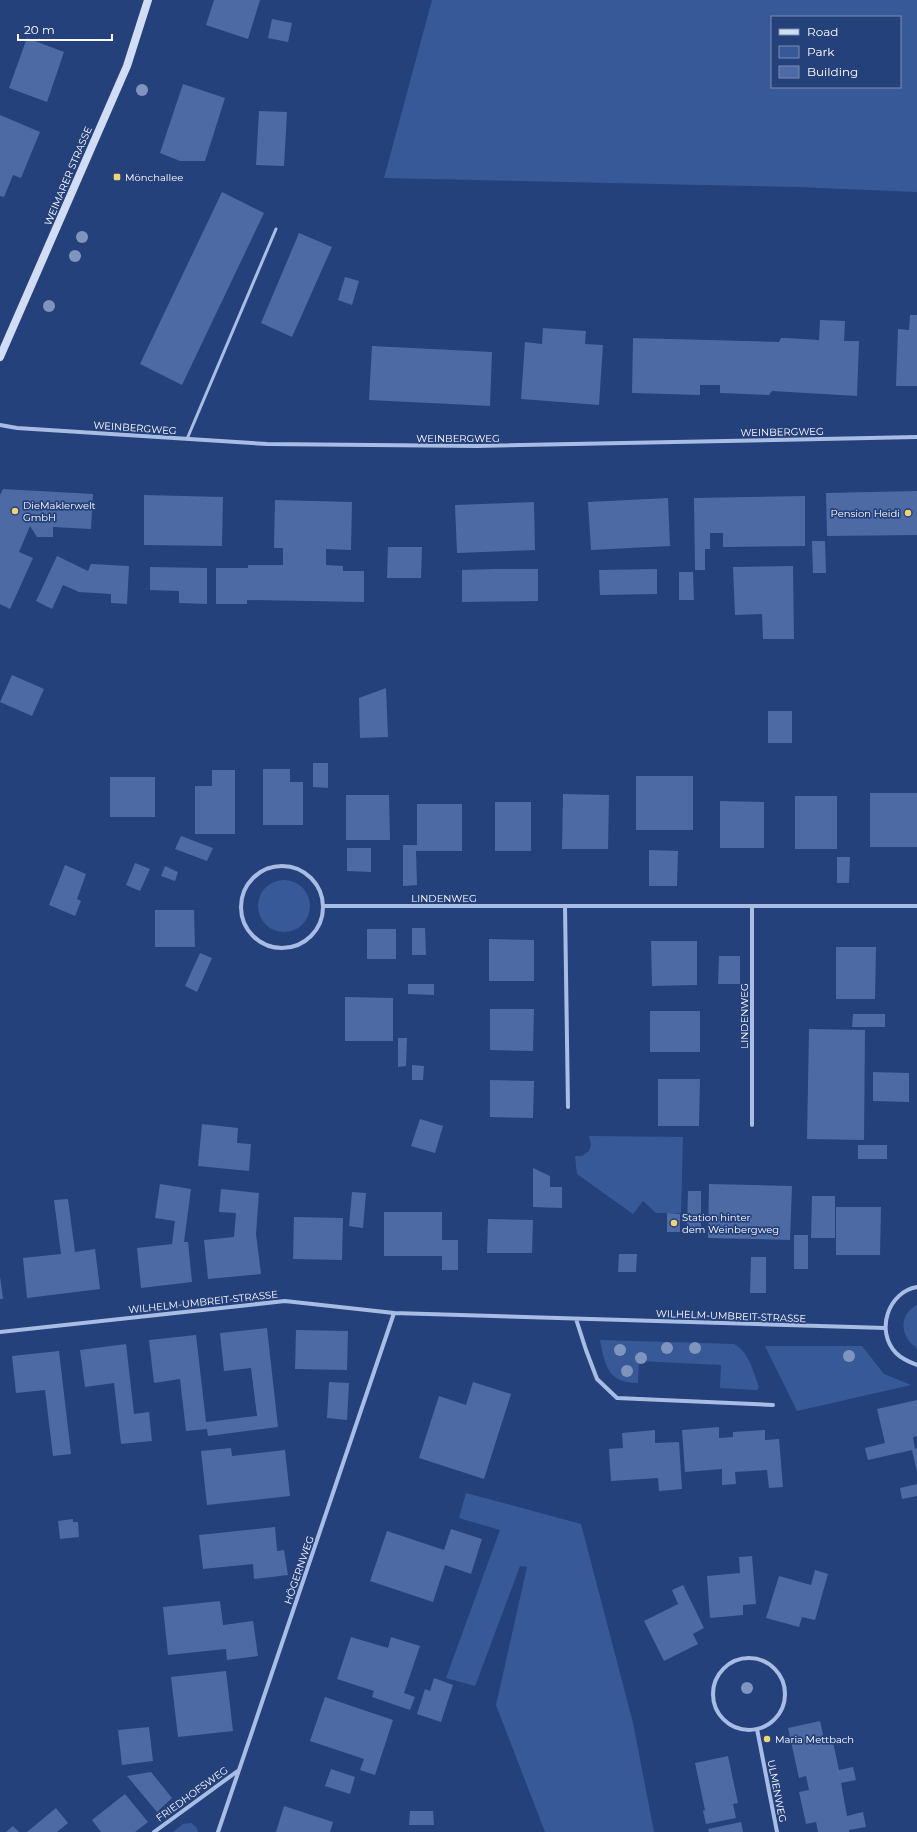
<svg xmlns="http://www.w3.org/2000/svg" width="917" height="1832" viewBox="0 0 917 1832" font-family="Montserrat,sans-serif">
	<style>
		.green { fill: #385998; fill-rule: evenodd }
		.building { fill: #4d6aa4 }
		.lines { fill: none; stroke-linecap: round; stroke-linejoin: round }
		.lane { stroke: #a8bde4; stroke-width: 3 }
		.street { stroke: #a8bde4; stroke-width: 4 }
		.secondary { stroke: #d1ddf4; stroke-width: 8 }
		.tree { fill: #8095be }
		.poi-dot { fill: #eed66d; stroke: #25417b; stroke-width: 1.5 }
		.labels { text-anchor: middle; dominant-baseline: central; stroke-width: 3.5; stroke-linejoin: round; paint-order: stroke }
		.street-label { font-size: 10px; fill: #fff; stroke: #25417b }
		.poi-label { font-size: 10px; fill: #fff; stroke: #25417b; text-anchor: start }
	</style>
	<rect width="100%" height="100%" fill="#25417b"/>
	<path class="green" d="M432,0H917V192L798,187L384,178ZM772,17H900V87H772Z
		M258 906a26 26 0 1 1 52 0a26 26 0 1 1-52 0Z
		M589,1136L683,1137L681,1213H656L643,1201L633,1214L577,1174L575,1156H582L589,1151L591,1145Z
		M917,1305V1348C900,1337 898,1315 917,1305Z
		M600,1340L734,1344C749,1352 753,1371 759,1387L757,1390L720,1388L721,1365L639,1361L638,1383C608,1383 605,1366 600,1340Z
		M765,1346H862L884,1374L911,1385L797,1411Z
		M466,1493L581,1524L633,1723L654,1832H545L496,1705L527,1567L520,1566L475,1686L446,1678L500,1530L459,1518Z
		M191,1823L196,1827L198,1832H173L183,1824Z"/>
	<path class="building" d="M214,0H260L248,39L206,25Z
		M272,19L292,23L288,42L268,38Z
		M27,38L64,52L47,102L9,88Z
		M183,84L225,98L205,161H180L160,153Z
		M259,111L287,112L284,166L256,165Z
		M0,115L40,132L21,178L13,175L4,197L0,196Z
		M222,192L264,213L182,385L140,364Z
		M299,233L332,247L292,337L261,323Z
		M345,277L359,281L352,305L338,300Z
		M910,315H917V386H896L898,329L909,330Z
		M820,320L845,321L844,341H859L857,396L772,391L769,395L720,393V385H700V395L632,393L633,338L779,342L781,338H787L819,340Z
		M543,328L586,331L585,344L603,345L599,405L521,399L525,342L542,344Z
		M372,346L492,352L490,406L369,400Z
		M3,489L93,494L91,529L53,527V537H37L30,526L19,552L33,558L10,609L0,604V495Z
		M917,491V535L827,536L826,493Z
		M144,495L223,497L222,546L144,545Z
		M805,496V546L723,547V533H710V549H705V570H695L694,498Z
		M668,498L670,546L591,550L588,502Z
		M275,500L352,502L351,550L326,549V565L343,566V571H364V602L247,600V604H216V568H248V565H283V548H274Z
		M534,502L535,550L457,553L455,505Z
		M812,541H825L826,573H813Z
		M388,547H422L421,578H387Z
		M57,556L88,571L91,564L129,566L127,604L111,603V594L79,592L63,585L52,609L36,601Z
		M793,566L794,639H763L762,614L735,615L733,567Z
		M150,567L207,568V604L179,603V591L150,590Z
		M495,569H538V601L462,602V570Z
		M657,569V594L600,595L599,570Z
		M679,572H693L694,600H679Z
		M12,675L44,689L32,716L0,702Z
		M386,688L388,737L360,738L359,698Z
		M768,711H792V743H768Z
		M313,763H328V788L313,787Z
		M263,769H290V782H303V825H263Z
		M212,770H235V834H195V786H212Z
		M636,776H693V830H636Z
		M110,777H155V817H110Z
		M870,793H917V847H870Z
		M563,794L609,795L608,849H562Z
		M346,795H389L390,840H346Z
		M795,796H837V849H795Z
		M720,801L764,802V848H720Z
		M495,802H531V851H495Z
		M417,804H462V851H416L417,885L403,886V845H417Z
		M181,836L213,848L207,861L175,849Z
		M347,848H371V872L347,871Z
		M649,850L678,851L677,886H649Z
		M837,857H850L849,883H837Z
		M135,863L150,869L140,891L126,885Z
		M65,865L86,874L77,899L81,901L75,916L49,905Z
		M165,866L178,872L175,881L161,876Z
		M155,910H194L195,947H155Z
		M412,928H425L426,955H412Z
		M367,929H396V959H367Z
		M489,939L534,940V981H489Z
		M651,941H697V985L652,986Z
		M836,947H876L875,999H836Z
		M200,953L212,958L197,992L185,986Z
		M719,956H740V984H718Z
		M408,984H434V995L408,994Z
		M345,997L393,998V1041H345Z
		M490,1009H534L533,1051L490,1050Z
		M650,1011H700V1052H650Z
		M853,1014H885V1027H852Z
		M809,1029L865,1030L864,1140L807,1139Z
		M398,1038H407L406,1066L398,1067Z
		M412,1065L424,1066L423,1080H412Z
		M873,1072L909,1073V1102L873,1101Z
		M658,1079H700L699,1126H658Z
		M490,1080L534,1081L533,1118L490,1117Z
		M420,1119L443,1126L435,1153L411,1146Z
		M202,1124L238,1128L237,1143L251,1144L249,1171L198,1166Z
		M858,1145H887V1159H858Z
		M533,1168L550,1176V1187H562V1208L533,1207Z
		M160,1184L191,1189L184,1242H188L192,1282L141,1288L137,1248L172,1244L175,1221L155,1218Z
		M709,1184L792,1186L790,1240L708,1238Z
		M221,1189L259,1193L256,1234L261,1274L208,1279L204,1240L234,1237L236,1213L219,1212Z
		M688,1191H701V1228L687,1227Z
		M352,1192L366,1193L363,1228L349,1226Z
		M812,1196H835V1238H811Z
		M68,1199L75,1252L95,1249L100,1289L27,1298L23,1258L61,1254L54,1200Z
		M836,1207H881L880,1255H836Z
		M384,1212H442V1240H458V1270H442V1256H384Z
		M667,1213L680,1214V1232H667Z
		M294,1217L343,1218L342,1260L293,1259Z
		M488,1219L533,1220L532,1253H487Z
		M794,1235H808V1269H794Z
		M619,1254H637L636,1272H618Z
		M751,1257H766V1293H750Z
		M0,1276L3,1299H0Z
		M267,1328L278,1427L208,1436L207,1429L186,1431L180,1379L154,1383L149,1340L196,1335L206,1422L257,1416L251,1368L224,1371L220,1333Z
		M296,1330L348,1331L347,1370L295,1369Z
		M126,1344L134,1414L149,1412L152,1441L121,1444L114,1383L85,1387L80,1350Z
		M59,1351L71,1454L53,1456L45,1390L16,1393L12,1356Z
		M329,1382L349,1383L347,1420L327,1418Z
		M473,1382L511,1394L484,1479L419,1458L439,1396L466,1405Z
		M917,1400V1436L913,1437L915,1449L917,1448V1472L912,1450L868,1460L865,1448L885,1443L877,1409Z
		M719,1427V1438L733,1437V1432L765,1430V1440L779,1439L783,1487L769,1488L767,1470L735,1472L736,1484L722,1485V1469L685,1472L682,1430Z
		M655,1430V1443L679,1442L682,1489L659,1491L658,1478L611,1481L609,1449L623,1448L622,1433Z
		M231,1448L232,1456L285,1450L290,1496L207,1505L201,1451Z
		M917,1484V1496L902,1499L900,1488Z
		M73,1519V1522H78L79,1537L60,1539L58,1521Z
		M275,1527L277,1551L284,1550L288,1575L254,1579L253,1564L203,1569L199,1535Z
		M451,1529L482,1539L471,1574L445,1565L433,1602L370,1581L387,1531L444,1550Z
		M752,1556L756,1604L743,1605V1615L710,1618L707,1576L740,1573L739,1557Z
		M815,1570L828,1574L815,1620L802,1617L799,1627L766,1618L779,1576L811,1585Z
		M683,1585L704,1628L693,1634L698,1644L664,1661L644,1621L678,1604L672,1590Z
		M220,1601L223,1625L253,1621L258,1656L227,1660L226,1649L168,1655L163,1607Z
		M351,1637L388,1648L391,1637L420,1646L404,1693L415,1697L410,1710L372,1697L374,1691L337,1679Z
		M226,1671L233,1731L178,1737L171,1677Z
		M434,1678L453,1685L441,1722L417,1714L425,1689L430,1691Z
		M325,1697L393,1720L375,1775L360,1770L364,1759L310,1741Z
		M820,1721L824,1739L832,1737L839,1770L853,1767L856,1780L841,1783L847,1816L863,1812L866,1827L849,1830V1832H818L816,1822L806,1824L799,1792L809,1790L806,1776L799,1778L788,1728Z
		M149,1727L153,1761L122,1765L118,1730Z
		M728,1756L738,1803L733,1804L736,1818L706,1824L703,1811L705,1810L695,1763Z
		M331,1769L355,1777L350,1794L325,1786Z
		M151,1772L172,1798L157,1812L127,1776Z
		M125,1794L148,1822L135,1832H101L92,1820Z
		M284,1806L333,1822L330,1832H276Z
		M56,1808L68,1823L57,1832H27Z
		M410,1811H433L434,1825H409Z
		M741,1822L743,1832H709L708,1829Z
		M13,1826L19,1832H6Z"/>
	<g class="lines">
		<path class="lane" d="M187,439L276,229"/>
		<path class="street" d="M0,425L17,428L267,444L477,446L917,437
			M241 907a41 41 0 1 1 82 0a41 41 0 1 1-82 0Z
			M324,906H917
			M565,906L568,1107
			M752,907V1125
			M917,1287C888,1292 875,1331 896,1353C902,1359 909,1362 917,1365
			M576,1319L586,1350L597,1379L617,1398L773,1405
			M0,1332L285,1301L394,1313L885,1328
			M713 1694a36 36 0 1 1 72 0a36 36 0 1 1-72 0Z
			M757,1729L777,1832
			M154,1832L239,1770
			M218,1832L394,1313"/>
		<path class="secondary" d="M0,357L127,66L148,0"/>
	</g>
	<g class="tree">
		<circle cx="142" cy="90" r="6"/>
		<circle cx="82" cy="237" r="6"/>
		<circle cx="75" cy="256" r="6"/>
		<circle cx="49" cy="306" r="6"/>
		<circle cx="667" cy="1348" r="6"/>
		<circle cx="695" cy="1348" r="6"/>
		<circle cx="620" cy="1350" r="6"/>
		<circle cx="849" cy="1356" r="6"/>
		<circle cx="641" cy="1358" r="6"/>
		<circle cx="627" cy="1371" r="6"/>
		<circle cx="747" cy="1688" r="6"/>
	</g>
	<g class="poi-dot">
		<rect x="113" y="173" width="8" height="8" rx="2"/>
		<circle cx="15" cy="511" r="4"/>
		<circle cx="908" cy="513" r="4"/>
		<circle cx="674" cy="1223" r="4"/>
		<circle cx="767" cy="1739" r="4"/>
	</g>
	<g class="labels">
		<g class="street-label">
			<text transform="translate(68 176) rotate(-67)">WEIMARER STRASSE</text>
			<text transform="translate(135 428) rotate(4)">WEINBERGWEG</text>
			<text transform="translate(782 432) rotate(-1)">WEINBERGWEG</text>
			<text x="458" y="438">WEINBERGWEG</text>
			<text x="444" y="898">LINDENWEG</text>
			<text transform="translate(744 1016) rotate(-90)">LINDENWEG</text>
			<text transform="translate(203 1302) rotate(-6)">WILHELM-UMBREIT-STRASSE</text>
			<text transform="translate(731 1316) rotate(2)">WILHELM-UMBREIT-STRASSE</text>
			<text transform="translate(299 1570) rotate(-71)">HÖGERNWEG</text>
			<text transform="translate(777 1791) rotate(79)">ULMENWEG</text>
			<text transform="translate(192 1794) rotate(-36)">FRIEDHOFSWEG</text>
		</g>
		<g class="poi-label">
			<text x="125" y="177">Mönchallee</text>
			<text x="23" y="505">DieMaklerwelt<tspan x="23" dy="12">GmbH</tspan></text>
			<text x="900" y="513" text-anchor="end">Pension Heidi</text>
			<text x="682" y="1217">Station hinter<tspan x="682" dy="12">dem Weinbergweg</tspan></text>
			<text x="775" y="1739">Maria Mettbach</text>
		</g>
	</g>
	<rect x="771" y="16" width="130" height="72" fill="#25417b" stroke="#7c8db0"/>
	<rect x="779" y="29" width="20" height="6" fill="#d1ddf4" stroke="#7c8db0"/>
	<text x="807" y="36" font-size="12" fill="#ffffff">Road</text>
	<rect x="779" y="46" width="20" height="12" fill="#385998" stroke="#7c8db0"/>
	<text x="807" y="56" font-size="12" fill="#ffffff">Park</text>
	<rect x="779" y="66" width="20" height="12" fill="#4d6aa4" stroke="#7c8db0"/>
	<text x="807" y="76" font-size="12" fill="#ffffff">Building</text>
	<path d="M18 34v6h94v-6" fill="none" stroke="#ffffff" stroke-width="2"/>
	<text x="24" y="34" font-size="12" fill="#ffffff" stroke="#25417b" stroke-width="3" paint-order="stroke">20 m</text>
</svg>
